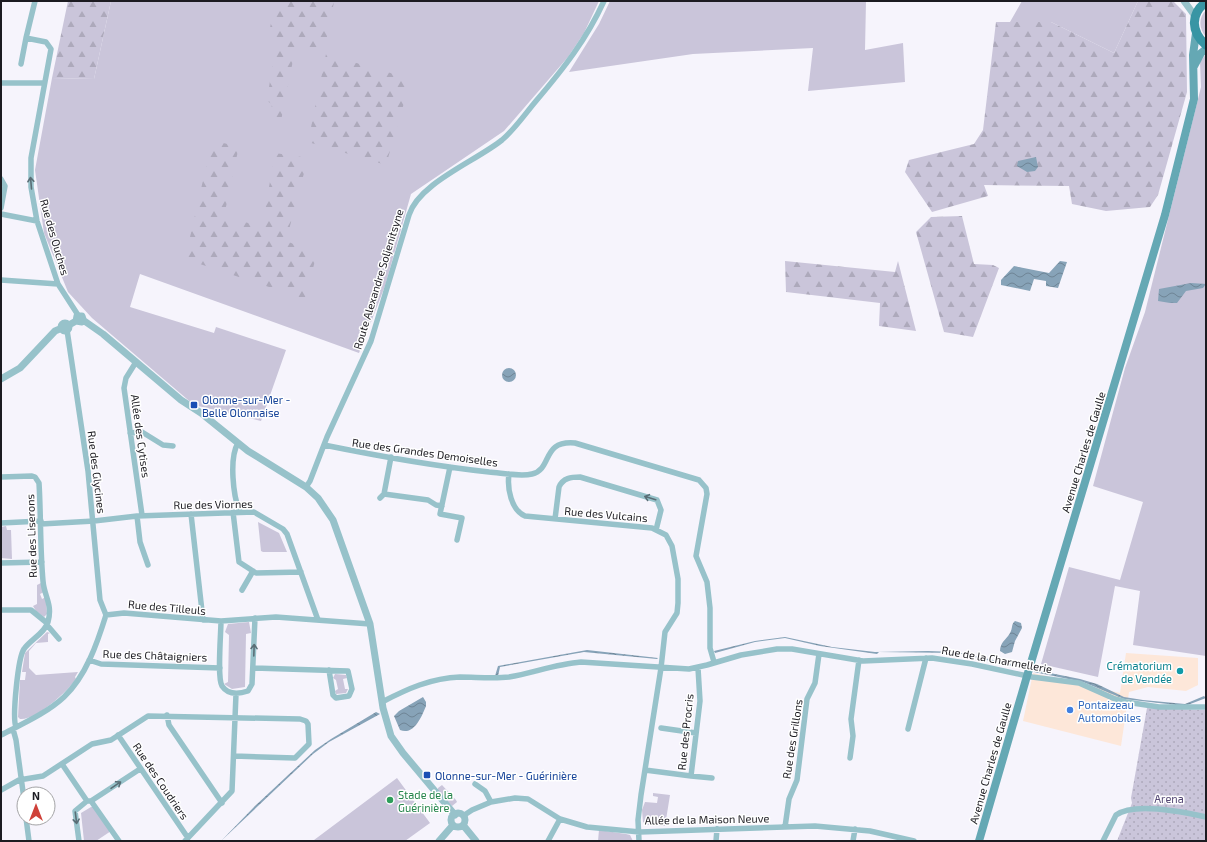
<svg xmlns="http://www.w3.org/2000/svg" width="1207" height="842" viewBox="0 0 1207 842" font-family="'Exo 2',sans-serif">
	<style>
		.industrial { fill: #fde7d9 }
		.green { fill: #cac5da }
		.forest { fill: url(#forest-firs) }
		.park { fill: url(#park-dots) }
		.water { fill: url(#water-waves) }
		.lines { fill: none; stroke-linecap: round; stroke-linejoin: round }
		.minor { stroke: #97c2ca; stroke-width: 5.5 }
		.tertiary { stroke: #97c2ca; stroke-width: 7 }
		.secondary { stroke: #65a8b4; stroke-width: 8 }
		.primary { stroke: #3895a4; stroke-width: 9 }
		.oneway { stroke: #5a6e76 }
		.transit-dot { fill: #1a4fb4; stroke: #fff; stroke-width: 1.5 }
		.culture-dot { fill: #0f9aa8; stroke: #fff; stroke-width: 1.5 }
		.shop-dot { fill: #3f7fe0; stroke: #fff; stroke-width: 1.5 }
		.leisure-dot { fill: #2e9e5b; stroke: #fff; stroke-width: 1.5 }
		.labels { text-anchor: middle; dominant-baseline: central; stroke-width: 3; stroke-linejoin: round; paint-order: stroke }
		.street-label { font-size: 11px; fill: #1c1b21; stroke: #fff }
		.transit-label { font-size: 11px; fill: #164399; stroke: #fff; text-anchor: start }
		.culture-label { font-size: 11px; fill: #0d838f; stroke: #fff; text-anchor: end }
		.shop-label { font-size: 11px; fill: #366cbe; stroke: #fff; text-anchor: start }
		.leisure-label { font-size: 11px; fill: #27864d; stroke: #fff; text-anchor: start }
		.park-label { font-size: 11px; fill: #544774; stroke: #fff }
	</style>
	<defs>
		<pattern id="forest-firs" width="22" height="20" patternUnits="userSpaceOnUse"><rect width="22" height="20" fill="#cac5da"/><path d="M5 1l3.5 6h-7zM16 11l3.5 6h-7z" fill="#ada9bb"/></pattern>
		<pattern id="park-dots" width="8" height="8" patternUnits="userSpaceOnUse"><rect width="8" height="8" fill="#cac5da"/><path d="M2 2h.1M6 6h.1" fill="none" stroke="#ada9bb" stroke-width="1.8" stroke-linecap="round"/></pattern>
		<pattern id="water-waves" width="16" height="10" patternUnits="userSpaceOnUse"><rect width="16" height="10" fill="#87a3b8"/><path d="M0 5q4-4 8 0t8 0" fill="none" stroke="#6e8495"/></pattern>
	</defs>
	<rect width="100%" height="100%" fill="#f6f4fc"/>
	<path class="industrial" d="M1126,653L1198,658V685L1186,691L1148,687L1129,692L1121,746L1023,721L1033,673L1120,693Z"/>
	<path class="green" d="M111,1H599L584,33L568,57L504,131L411,194L385,286L359,353L140,274L130,307L214,333L216,327L286,350L261,421L194,405L92,318L68,292L44,233L35,170L52,78L94,79Z
		M610,1H866L865,50L903,43L905,82L808,91L813,48L693,54L569,72L599,24Z
		M1022,1H1138L1114,53L1051,22H1010Z
		M1206,10V37C1199,29 1198,18 1206,10Z
		M1206,54V656L1133,645L1140,591L1115,586L1098,677L1041,664L1069,567L1120,580L1143,502L1093,486L1125,368L1145,312L1201,87L1200,62Z
		M258,522L279,533L287,552H263L261,551Z
		M6,526L7,530H11L12,559L1,558V527Z
		M41,583L44,592L40,594L42,599L46,597L47,614L44,617L36,611L33,606L37,604V585Z
		M249,622L251,633L246,634L245,687L232,689L224,684L228,682L229,635L225,632L228,624Z
		M47,632L50,633L48,634V642L36,643L29,651V668L36,675L78,672L75,677L76,679C68,691 35,721 20,719L18,717L20,680H25L26,672H22L25,653Z
		M335,674L346,675L347,678L343,679L345,689H348L346,693L336,694L335,691L338,689L336,680L333,678Z
		M397,778L430,823L405,841H315L314,840Z
		M442,785L456,800L457,802L452,806L438,791V788Z
		M653,793L670,795L665,826L648,825L643,822L642,810L645,802L657,803L658,797L653,796Z
		M91,807H94L111,831L96,841H84L81,813Z
		M599,830L626,834L630,835L633,841H598Z"/>
	<path class="forest" d="M68,1H111L94,79L52,78Z
		M285,1L334,2L324,51L296,45L280,126L276,127L270,121L272,104L267,101L275,47L268,38L274,8Z
		M1138,1H1173L1186,14L1187,92L1158,195L1150,207L1106,211L1072,204L1069,186L984,185L988,196L932,212L905,172L909,160L974,144L983,130L996,22H1051L1114,53Z
		M326,54L411,79L386,165L308,142Z
		M212,141L239,146L224,216L262,227L275,153L308,158L286,241L317,253L305,299L185,259Z
		M962,216L974,264L993,265L999,268L973,337L944,332L916,232L931,217Z
		M785,261L895,272L898,261L916,331L879,326L880,303L786,292Z"/>
	<path class="park" d="M1147,708L1206,710V841H1117L1132,803L1131,798Z"/>
	<path class="water" d="M1036,157L1038,167L1035,171L1027,172L1017,166L1018,161Z
		M1060,261L1067,262L1058,288L1046,286V281L1034,279L1030,291L1001,285V280L1014,266L1049,273Z
		M1191,283L1206,284L1203,288L1186,291L1177,303H1170L1158,301L1159,289Z
		M502 375a7 7 0 1 1 14 0a7 7 0 1 1-14 0Z
		M1015,621L1021,623L1022,628L1015,641L1012,652L1005,654L1000,651C1000,642 1006,640 1010,633C1013,628 1011,624 1015,621Z
		M785,637L832,647L875,652L928,651L957,652L1020,666L1019,668L958,653L879,652L877,654L820,646L785,638L755,642L715,653L714,651L755,641Z
		M587,650L658,658L657,659L584,652L500,667L498,676H495L498,666Z
		M1035,670L1080,679L1097,684L1124,697L1143,700L1185,704L1204,696L1206,698L1185,706L1124,699L1083,682L1034,672Z
		M423,697L426,702V706C422,716 414,736 400,730L394,716L399,711Z
		M376,712L380,714L329,742L313,754L221,841L255,806L315,750L331,739Z"/>
	<g class="lines">
		<path class="minor" d="M35,1L26,38L46,42L51,49L31,158V187L37,221L58,284L78,315
			M21,64L26,38
			M1,83H44
			M1,179L5,186L1,208
			M1,214L37,221
			M1,280L58,284
			M67,330L88,471L100,600L106,615
			M136,362L126,378L124,388L142,515
			M130,433L142,432L163,445L173,446
			M238,443C229,458 233,497 240,512
			M324,445C378,456 434,466 489,472C502,473 520,477 532,474C553,469 541,440 575,443L699,480L706,488L707,494L696,556L707,582L710,608V648L714,662
			M450,467L440,514L462,518L457,540
			M509,474C507,488 511,510 525,516L652,528L666,535L672,546L678,579V603L677,613L665,632L661,668L641,795L638,820L639,841
			M1,477L32,476L35,477L39,483C41,516 40,548 43,581C44,596 53,604 48,622C45,633 30,640 24,649C18,657 12,718 16,727
			M306,487L310,481L327,437L371,341L409,215C419,183 476,161 502,140C515,129 525,114 536,101C564,68 586,40 604,1
			M384,494L428,500L436,505L442,506
			M380,498L384,494L391,457
			M233,512L239,562L256,573L301,572
			M191,514L203,620
			M137,516L140,542L148,565
			M555,519L559,487C563,478 571,477 580,477L657,500L661,510L656,530
			M1,523L41,521
			M41,524L94,521L137,516L254,512L283,529L287,534L318,620
			M1,563L42,562
			M242,590L253,571
			M1,610H31L47,623
			M106,615L124,613L221,621L276,617L370,624
			M221,621C221,633 217,678 222,686C228,695 239,694 248,691L252,684L255,618
			M47,625L59,639
			M89,660L101,664L220,668
			M253,668L348,671L352,689L349,696L336,698L333,695L329,670
			M382,702C407,689 431,678 460,677C476,677 493,679 509,677C533,673 556,664 581,662L689,669L707,665L741,655L777,649H792L863,661L932,658L972,664L1032,677L1079,683L1115,699L1126,702L1159,707H1206
			M167,715L169,725L222,803
			M661,728L696,733
			M13,729L16,740L24,799
			M908,729L926,658
			M1,735C22,724 47,713 64,697C86,676 97,644 106,615
			M118,735L188,838
			M850,758L853,736L851,719L859,660
			M62,764L87,801
			M645,770L691,776L700,701L698,668
			M691,776L712,778
			M475,784L485,791L491,802
			M1,790L19,780L43,776L92,744L111,740L148,716L300,719L306,721L308,724L309,744L295,758L234,756
			M91,801L140,769
			M91,801L119,841
			M463,816L472,810L491,802L515,798L528,799L560,819L587,827L640,832L815,826L870,831L914,841
			M26,818L29,841
			M785,827L789,799L797,780L807,699L815,683L819,654
			M79,841L75,811L87,801H91
			M185,841L232,791L236,694
			M548,841L560,819
			M716,841L717,829
			M853,841L855,829
			M1103,841L1116,815C1134,802 1184,812 1206,817"/>
		<path class="tertiary" d="M1184,1L1195,16
			M83,320L103,334L181,400L201,413L248,451L306,487L318,498L333,520L370,624L383,708L391,736L403,753L455,815
			M61 327a4 4 0 1 1 8 0a4 4 0 1 1-8 0Z
			M69,325L76,321L82,322L83,319L82,316H77L76,321
			M1,379L20,368L55,331L62,328
			M451 820a7 7 0 1 1 14 0a7 7 0 1 1-14 0Z
			M463,825L476,841
			M439,841L453,825"/>
		<path class="secondary" d="M1194,66L1201,53L1206,49
			M979,841L1027,676L1165,215L1194,99L1193,55L1196,33"/>
		<path class="primary" d="M1206,2C1190,14 1191,32 1206,45"/>
	</g>
	<defs><path id="oneway-shaft" d="M-6 0H5M1.5-3L5.5 0L1.5 3" fill="none" stroke-width="1.6" stroke-linecap="round" stroke-linejoin="round"/></defs>
	<g class="oneway">
		<use href="#oneway-shaft" transform="translate(31 183) rotate(-95)"/>
		<use href="#oneway-shaft" transform="translate(650 498) rotate(-163)"/>
		<use href="#oneway-shaft" transform="translate(254 650) rotate(-88)"/>
		<use href="#oneway-shaft" transform="translate(116 785) rotate(-34)"/>
		<use href="#oneway-shaft" transform="translate(76 818) rotate(83)"/>
	</g>
	<g class="transit-dot">
		<rect x="190" y="401" width="8" height="8" rx="2"/>
		<rect x="423" y="771" width="8" height="8" rx="2"/>
	</g>
	<circle class="culture-dot" cx="1180" cy="671" r="4"/>
	<circle class="shop-dot" cx="1070" cy="710" r="4"/>
	<circle class="leisure-dot" cx="390" cy="800" r="4"/>
	<g class="labels">
		<g class="street-label">
			<text transform="translate(55 237) rotate(74)">Rue des Ouches</text>
			<text transform="translate(378 279) rotate(-73)">Route Alexandre Soljenitsyne</text>
			<text transform="translate(141 436) rotate(82)">Allée des Cytises</text>
			<text transform="translate(425 452) rotate(8)">Rue des Grandes Demoiselles</text>
			<text transform="translate(1083 452) rotate(-73)">Avenue Charles de Gaulle</text>
			<text transform="translate(97 472) rotate(83)">Rue des Glycines</text>
			<text transform="translate(213 504) rotate(-1)">Rue des Viornes</text>
			<text transform="translate(606 514) rotate(5)">Rue des Vulcains</text>
			<text transform="translate(31 536) rotate(-92)">Rue des Liserons</text>
			<text transform="translate(167 607) rotate(5)">Rue des Tilleuls</text>
			<text transform="translate(155 655) rotate(2)">Rue des Châtaigniers</text>
			<text transform="translate(997 659) rotate(10)">Rue de la Charmellerie</text>
			<text transform="translate(685 732) rotate(-84)">Rue des Procris</text>
			<text transform="translate(792 739) rotate(-81)">Rue des Grillons</text>
			<text transform="translate(990 763) rotate(-74)">Avenue Charles de Gaulle</text>
			<text transform="translate(161 781) rotate(56)">Rue des Coudriers</text>
			<text transform="translate(707 819) rotate(-1)">Allée de la Maison Neuve</text>
		</g>
		<g class="transit-label">
			<text x="202" y="399">Olonne-sur-Mer -<tspan x="202" dy="13">Belle Olonnaise</tspan></text>
			<text x="435" y="775">Olonne-sur-Mer - Guérinière</text>
		</g>
		<g class="culture-label">
			<text x="1172" y="665">Crématorium<tspan x="1172" dy="13">de Vendée</tspan></text>
		</g>
		<g class="shop-label">
			<text x="1078" y="704">Pontaizeau<tspan x="1078" dy="13">Automobiles</tspan></text>
		</g>
		<g class="leisure-label">
			<text x="398" y="794">Stade de la<tspan x="398" dy="13">Guérinière</tspan></text>
		</g>
		<g class="park-label">
			<text x="1169" y="798">Arena</text>
		</g>
	</g>
	<rect width="1207" height="842" fill="none" stroke="#1c1b21" stroke-width="4"/>
	<g transform="translate(36 806)"><circle r="19" fill="#ffffff" stroke="#a4a4a6"/>
	<path d="M0-3L7 15L0 10L-7 15Z" fill="#cf4139"/>
	<text y="-6" font-size="11" font-weight="bold" text-anchor="middle" fill="#1c1b21">N</text>
	</g>
</svg>
